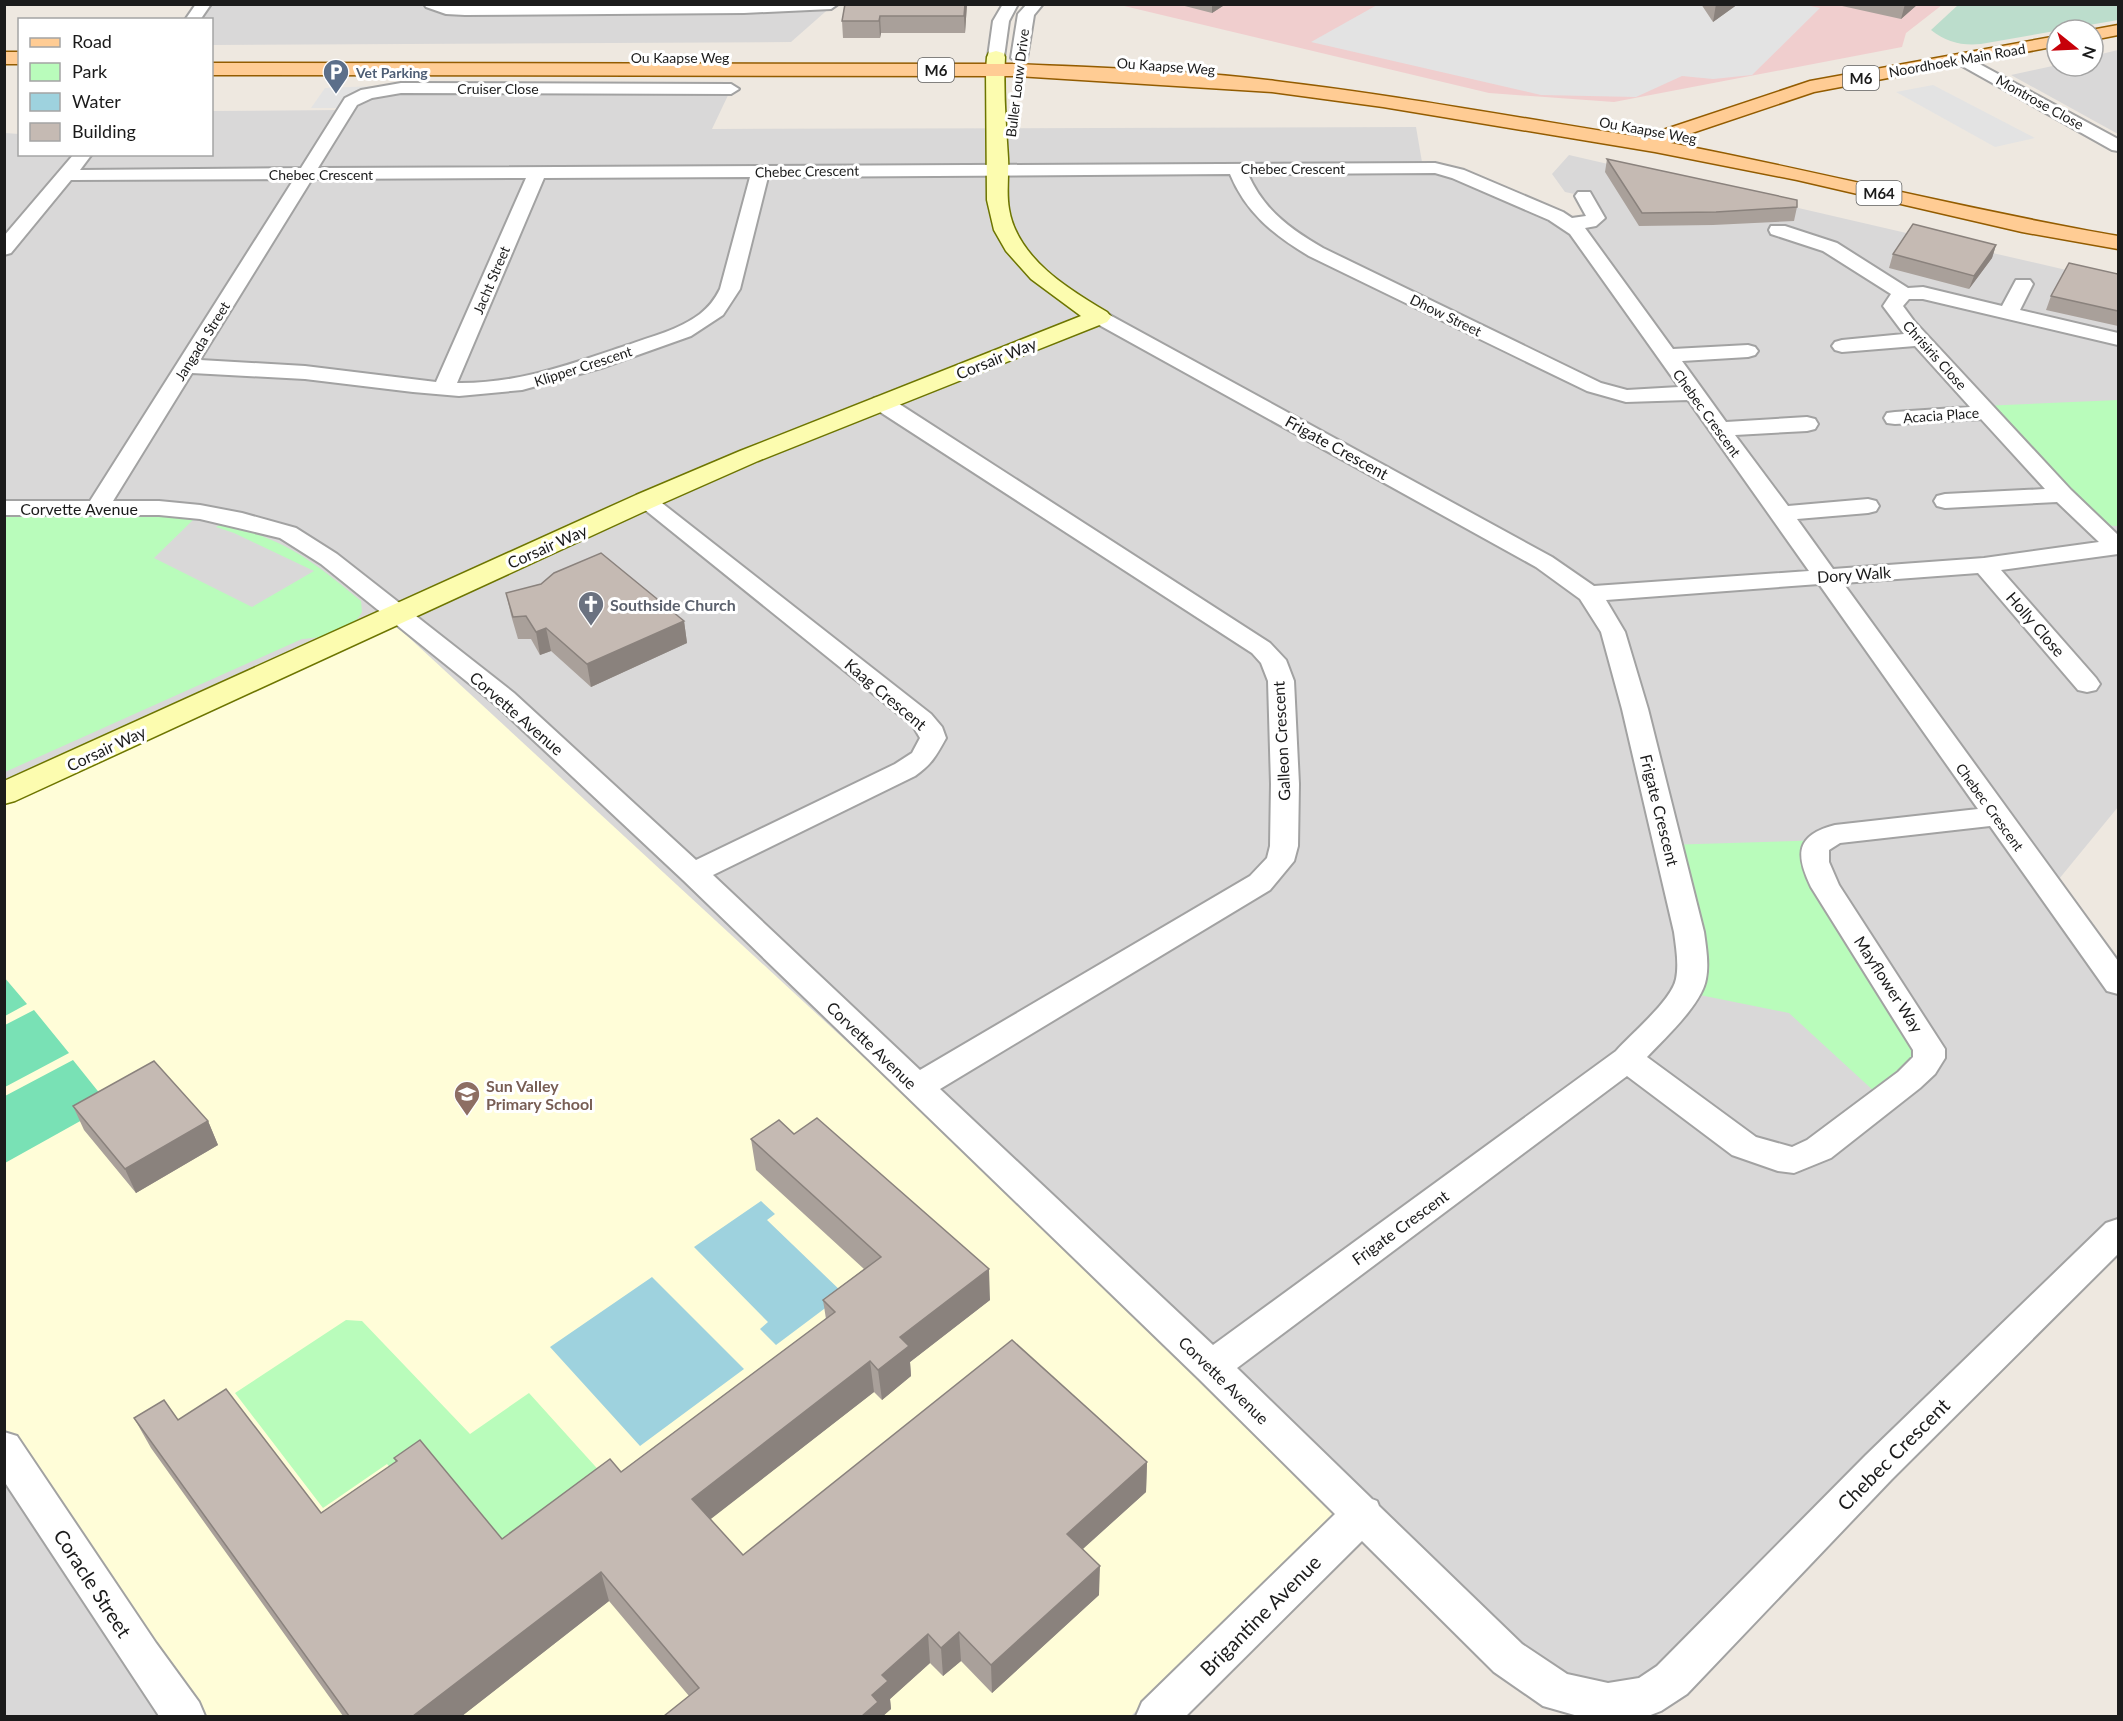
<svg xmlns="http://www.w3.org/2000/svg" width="2123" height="1721" viewBox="0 0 2123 1721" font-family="Lato,sans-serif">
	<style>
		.residential { fill: #d9d8d8 }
		.commercial { fill: #f0cece }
		.education { fill: #fffdd8 }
		.wetland { fill: #bcddcc }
		.park { fill: #b9fcbb }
		.pitch { fill: #79e1b5 }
		.parking { fill: #e3e3e3 }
		.water { fill: #9ed2de }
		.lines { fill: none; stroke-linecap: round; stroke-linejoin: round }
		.street-casing { stroke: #a2a2a2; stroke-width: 4 }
		.secondary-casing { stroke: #6d7500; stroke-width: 3 }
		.primary-casing { stroke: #935c00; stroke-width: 3 }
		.street { fill: #fff; fill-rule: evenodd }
		.secondary { fill: #fcfcaf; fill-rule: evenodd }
		.primary { fill: #ffcc94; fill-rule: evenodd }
		.wall { fill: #a9a09a }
		.shaded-wall { fill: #8a827d }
		.building { fill: #c5bab3; stroke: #8a827d; stroke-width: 1.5 }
		.labels { text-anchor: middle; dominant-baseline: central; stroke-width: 6; stroke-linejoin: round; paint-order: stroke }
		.far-street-label { font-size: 14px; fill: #1b1b1b; stroke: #fff }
		.far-service-label { font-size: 14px; font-weight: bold; fill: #4e5e75; stroke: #fff; text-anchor: start }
		.shield { fill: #fff; stroke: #5f5f5f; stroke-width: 1.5 }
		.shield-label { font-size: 15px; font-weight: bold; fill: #1b1b1b }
		.street-label { font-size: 16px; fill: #1b1b1b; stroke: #fff }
		.worship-label { font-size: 16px; font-weight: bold; fill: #5b616d; stroke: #fff; text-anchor: start }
		.education-label { font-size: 16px; font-weight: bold; fill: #785e54; stroke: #fff; text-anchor: start }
		.near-street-label { font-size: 20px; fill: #1b1b1b; stroke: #fff }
	</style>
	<rect width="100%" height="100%" fill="#eee8e0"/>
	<path class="residential" d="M204,4L833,5L791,42L212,45V20H192Z
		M2118,50V134L2011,75L2057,65L2093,66V56Z
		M731,89L712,129L1416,127L1423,168H1435L1555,216L1589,222L1584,196L1565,192L1552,174L1569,155L2118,282V807L2050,890L2118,983V1233L1879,1467L1672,1680L1558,1692L1363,1513L1157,1716H5V133L19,134L20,154H212V111L344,110L383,90Z"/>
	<path class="commercial" d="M1120,5H1942L1906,33L1902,47L1614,102L1489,93Z"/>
	<path class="education" d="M391,621L1350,1506L1131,1716H185L5,1439L4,795Z"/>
	<path class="wetland" d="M1958,5H2118V20L1981,44C1962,46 1946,42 1931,30Z"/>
	<path class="park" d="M2118,400V526L2095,525L1982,406Z
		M153,515L194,519L154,558L252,607L314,571L234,533L216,527L221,524C284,538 313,561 361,601L362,612C352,632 322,638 302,639L5,772L4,516Z
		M1826,840L1815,865L1922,1052L1876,1093L1789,1013L1685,992L1665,845Z
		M346,1320L362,1321L470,1434L529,1393L613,1486L516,1559L405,1485L387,1464L323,1508L235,1393Z"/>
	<path class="pitch" d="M4,977L27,1004L5,1016H4Z
		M34,1010L69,1053L5,1087V1025Z
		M73,1060L109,1105L5,1163V1096Z"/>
	<path class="parking" d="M1801,4L1820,8L1752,75L1713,79L1682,76L1636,97L1541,95L1311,42L1377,5Z
		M1933,85L2035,138L1995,147L1896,92Z
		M376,86L345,98L338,108H311L325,88Z"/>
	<path class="water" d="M761,1201L775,1214L767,1220L844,1294L776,1345L760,1329L768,1322L694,1247Z
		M652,1277L744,1369L640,1446L550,1347Z"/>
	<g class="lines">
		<g class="street-casing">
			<path id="street" d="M196,4H211L200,20H185Z
				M424,4L465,5L838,4L831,9L744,13L465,15L446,14L426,7Z
				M1003,4H1018L1009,21L1004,57L996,62L988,57L993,21Z
				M1027,4H1043L1034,15L1027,58L1019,63L1011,58L1018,14Z
				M1961,54L2118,139V151L2112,150L1955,62L1953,59L1955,56Z
				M401,83L731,84L739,89L731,94L401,93L372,98L357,105L318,168L1435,163L1464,170L1563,212L1572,218L1586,216L1575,196L1578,192H1590L1605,218L1596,226L1585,228L1673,349L1748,345L1755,347L1758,351L1755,355L1748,357L1682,361L1726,422L1807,417L1815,419L1818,424L1815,429L1807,431L1735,435L1788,506L1868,499L1876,501L1879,506L1876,511L1868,513L1797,519L1833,569L1984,558L2099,542L2057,502L1945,508L1937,506L1934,501L1937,496L1945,494L2045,489L1981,419L1895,424L1887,423L1884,418L1887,413L1895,412L1970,407L1915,346L1842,352L1835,350L1832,346L1835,342L1842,340L1904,334L1883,306L1891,294L1823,251L1771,234L1769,230L1771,226H1785L1837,243L1908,288L1923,287L2002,306L2016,280H2030L2033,284L2020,310L2118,333V345L1923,299H1909L1903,306L1914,321L2071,490L2118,535V554L2001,570L2096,678L2100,684L2096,690L2087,692L2078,690L1978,573L1843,583L2118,961V994L2107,991L1990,826L1840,843L1829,850V862L1839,885L1945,1049V1058L1935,1074L1920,1088L1831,1158L1794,1173L1778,1171L1732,1155L1627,1076L1237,1368L1372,1499L1377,1501L1379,1506L1522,1644L1567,1674L1608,1683L1639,1678L1657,1666L1866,1455L2106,1223L2118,1219V1254L1892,1479L1687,1694L1661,1711L1648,1716H1578L1543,1706L1494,1672L1362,1541L1186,1716H1136L1142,1702L1335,1514L1198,1378L683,880L496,705L321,564L280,538L200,519L159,515H4V501H90L294,179L71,180L11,253L4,255V236L74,154H92L80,170L301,168L345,98L361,90ZM1435,173L1452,178L1549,220L1570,234L1679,387L1627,390L1601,383L1323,248C1290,229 1263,209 1248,174ZM1230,174C1246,213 1274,235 1309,256L1587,391L1626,402L1688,400L1809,571L1594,586L1552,557L1106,313H1092L1089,317L1092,321L1536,567L1580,599L1601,632L1622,709L1674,932C1676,947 1679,964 1676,979C1672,1000 1631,1034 1616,1051L1213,1345L940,1089L1270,890L1294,861L1298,846L1299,784L1294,681L1286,660L1270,643L890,398L882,397L874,398L871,403L874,408L1252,653L1261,663L1268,681L1271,784L1270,846L1267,858L1250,876L920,1070L713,875L915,776C932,764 936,756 946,738L942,727L931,714L653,496L645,494L637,496L634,501L913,726L920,738L912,753L895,764L696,860L514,693L337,554L296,528L242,513L200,505L159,501H113L192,373L305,379L413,392L459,396L522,390L601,368L691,336L723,315L740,289L768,177ZM750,177L720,289C715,299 709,307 700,314C679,330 652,336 628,345C571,364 518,384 457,383L544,178ZM526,178L436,382L305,366L200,360L312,179ZM1819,584L1978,809L1835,825C1796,835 1795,854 1811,887L1913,1050V1057L1898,1072L1807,1140L1792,1147L1756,1137L1647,1057C1664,1039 1702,1004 1706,979C1709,964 1706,947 1704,932L1648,709L1625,632L1606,600Z
				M4,1432L17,1436L156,1643L199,1702L205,1716H159L4,1481Z"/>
		</g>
		<g class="secondary-casing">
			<path id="secondary" d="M996,51L1003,53L1005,57C1003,91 1006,124 1008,158C1009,175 1006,192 1009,209C1017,258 1068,289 1107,312L1111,317L1107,322L758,461L654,507L15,801L4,804V781L636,495L740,451L1081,316L1031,279L1006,251L994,230L987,200L986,70L987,57L989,53Z"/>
		</g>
		<g class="primary-casing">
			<path id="primary" d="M2118,25V35L2093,40L2091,30Z
				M2057,36V46L1814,92L1677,138L1671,143C1820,172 1968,210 2118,236V249L2022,232L1797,180L1655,152L1383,107L1272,92L1017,76L212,75V63L1017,64C1103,68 1190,70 1275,81C1401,96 1526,119 1651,139L1663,130L1810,81Z
				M4,52H20V64H4Z"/>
		</g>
		<use href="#street" class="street"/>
		<use href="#secondary" class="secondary"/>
		<use href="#primary" class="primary"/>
	</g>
	<path class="wall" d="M845,4H967L965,33H881L880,38H843L842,21Z
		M1177,4H1226L1212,13Z
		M1701,4H1738L1713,22Z
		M1833,4H1918L1901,19Z
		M1607,159L1797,207L1794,221L1713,225L1639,226L1605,172Z
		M1996,245L1992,258L1969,289L1889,268L1893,254Z
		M2118,274V326L2046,310L2051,296Z
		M506,593L684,621L687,643L591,687L551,651L540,655L531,639H518L511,615Z
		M73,1106L208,1121L218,1145L136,1193L84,1130Z
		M794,1134L990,1300L910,1362L911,1376L882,1400L874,1392L710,1519L743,1555L1147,1462L1146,1492L1083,1549L1099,1595L992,1693L961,1661L943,1676L930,1663L890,1699L891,1709L883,1716H664L689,1696L609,1601L462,1716H343L151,1448L134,1418L178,1420L321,1513L396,1462L394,1458L502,1539L621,1472L826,1319L823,1300L864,1269L756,1170L751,1139Z"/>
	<path class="shaded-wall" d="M965,4H967L965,33L964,16Z
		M1212,4H1226L1212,13Z
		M1716,4H1738L1713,22Z
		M1905,4H1918L1901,19Z
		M880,16L881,33L880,38L879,21Z
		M1996,245L1992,258L1969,289L1974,276Z
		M684,621L687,643L591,687L587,664Z
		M546,628L551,651L540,655L536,632Z
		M208,1121L218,1145L136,1193L125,1169Z
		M989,1269L990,1300L910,1362L911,1376L882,1400L878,1370L900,1337Z
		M870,1361L874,1392L698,1529L692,1499Z
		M1147,1462L1146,1492L1067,1563V1534Z
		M1100,1566L1099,1595L992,1693L991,1665Z
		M601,1572L609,1601L462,1716H413Z
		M959,1632L961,1661L943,1676L941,1648Z
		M928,1634L930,1663L890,1699L891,1709L883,1716H862L882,1675Z"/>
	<path class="building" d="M845,4H965L964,16H880L879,21H842Z
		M1607,159L1797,200V207L1716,212L1642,213Z
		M1913,224L1996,245L1974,276L1893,254Z
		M2069,263L2118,274V311L2051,296Z
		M601,553L684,621L587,664L546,628L536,632L526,616L513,617L506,593L541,584L554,573Z
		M154,1061L208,1121L125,1169L73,1106Z
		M817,1118L989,1269L900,1337L909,1346L878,1370L870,1361L692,1499L743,1555L1012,1340L1147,1462L1067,1534L1100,1566L991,1665L959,1632L941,1648L928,1634L882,1675L888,1681L872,1695L878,1702L862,1716H664L699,1688L601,1572L413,1716H349L134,1418L164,1400L178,1420L226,1389L321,1513L397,1461L394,1458L420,1440L502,1539L610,1459L621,1472L835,1312L823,1300L881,1257L751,1139L779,1120L794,1134Z"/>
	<defs>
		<g id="parking-pin" transform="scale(1.35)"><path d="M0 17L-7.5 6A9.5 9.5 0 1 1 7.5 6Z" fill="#5c6f8a" stroke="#fff"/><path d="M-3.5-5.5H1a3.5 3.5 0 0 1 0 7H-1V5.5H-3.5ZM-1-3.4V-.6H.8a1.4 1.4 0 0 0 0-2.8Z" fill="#fff"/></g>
		<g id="church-pin" transform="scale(1.35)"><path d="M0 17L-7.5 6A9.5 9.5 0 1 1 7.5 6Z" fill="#6b7280" stroke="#fff"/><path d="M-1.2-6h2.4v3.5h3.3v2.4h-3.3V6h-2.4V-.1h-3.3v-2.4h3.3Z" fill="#fff"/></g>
		<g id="school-pin" transform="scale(1.35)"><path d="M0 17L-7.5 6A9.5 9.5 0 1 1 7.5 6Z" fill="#8d6e63" stroke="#fff"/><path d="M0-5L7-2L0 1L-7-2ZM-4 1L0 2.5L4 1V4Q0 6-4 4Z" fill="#fff"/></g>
	</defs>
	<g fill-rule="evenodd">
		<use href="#parking-pin" x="336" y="72"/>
		<use href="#church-pin" x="591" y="604"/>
		<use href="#school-pin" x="467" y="1094"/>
	</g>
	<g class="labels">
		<g class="far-street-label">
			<text x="680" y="57">Ou Kaapse Weg</text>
			<text transform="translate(1957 60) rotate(-10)">Noordhoek Main Road</text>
			<text transform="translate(1166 66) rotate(4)">Ou Kaapse Weg</text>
			<text transform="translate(1017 83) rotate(-83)">Buller Louw Drive</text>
			<text x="498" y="88">Cruiser Close</text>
			<text transform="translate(2040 102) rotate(29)">Montrose Close</text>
			<text transform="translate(1648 130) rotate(10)">Ou Kaapse Weg</text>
			<text x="1293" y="168">Chebec Crescent</text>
			<text transform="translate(807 171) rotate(-1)">Chebec Crescent</text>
			<text x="321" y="174">Chebec Crescent</text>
			<text transform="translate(491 280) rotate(-67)">Jacht Street</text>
			<text transform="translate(1446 315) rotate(26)">Dhow Street</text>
			<text transform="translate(202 341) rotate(-58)">Jangada Street</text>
			<text transform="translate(1935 355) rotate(48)">Chrisiris Close</text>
			<text transform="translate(583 366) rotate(-18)">Klipper Crescent</text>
			<text transform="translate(1707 413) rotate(54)">Chebec Crescent</text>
			<text transform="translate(1941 415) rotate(-4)">Acacia Place</text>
			<text transform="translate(1990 807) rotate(54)">Chebec Crescent</text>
		</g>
		<g class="far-service-label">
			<text x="356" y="72">Vet Parking</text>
		</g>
		<g class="shield">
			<rect x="918" y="58" width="36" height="24" rx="4.5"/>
			<rect x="1843" y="66" width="36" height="24" rx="4.5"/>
			<rect x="1856.5" y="181" width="45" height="24" rx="4.5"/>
		</g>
		<g class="shield-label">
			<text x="936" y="70">M6</text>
			<text x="1861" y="78">M6</text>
			<text x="1879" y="193">M64</text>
		</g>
		<g class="street-label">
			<text transform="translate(996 358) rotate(-22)">Corsair Way</text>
			<text transform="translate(1337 447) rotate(29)">Frigate Crescent</text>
			<text x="79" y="508">Corvette Avenue</text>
			<text transform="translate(547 546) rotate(-24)">Corsair Way</text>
			<text transform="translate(1854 574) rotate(-4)">Dory Walk</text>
			<text transform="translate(2036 624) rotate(49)">Holly Close</text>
			<text transform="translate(886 694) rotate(40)">Kaag Crescent</text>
			<text transform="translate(517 713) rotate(41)">Corvette Avenue</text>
			<text transform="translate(1281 741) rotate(-93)">Galleon Crescent</text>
			<text transform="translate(106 748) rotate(-25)">Corsair Way</text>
			<text transform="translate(1660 810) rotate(76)">Frigate Crescent</text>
			<text transform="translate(1889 984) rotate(57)">Mayflower Way</text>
			<text transform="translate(872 1045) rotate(44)">Corvette Avenue</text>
			<text transform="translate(1400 1227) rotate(-36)">Frigate Crescent</text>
			<text transform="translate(1224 1380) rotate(44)">Corvette Avenue</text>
		</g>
		<g class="worship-label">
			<text x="610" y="604">Southside Church</text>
		</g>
		<g class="education-label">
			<text x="486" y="1085">Sun Valley<tspan x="486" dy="18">Primary School</tspan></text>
		</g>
		<g class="near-street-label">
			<text transform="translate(1893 1454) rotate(-45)">Chebec Crescent</text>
			<text transform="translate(93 1583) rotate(57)">Coracle Street</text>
			<text transform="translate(1260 1615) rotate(-45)">Brigantine Avenue</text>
		</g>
	</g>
	<rect width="2123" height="1721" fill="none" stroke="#1b1b1b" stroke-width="12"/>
	<rect x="18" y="18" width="195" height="138" fill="#ffffff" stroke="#a4a4a4" stroke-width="1.5"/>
	<rect x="30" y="38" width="30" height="9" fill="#ffcc94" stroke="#a4a4a4" stroke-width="1.5"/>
	<text x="72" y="48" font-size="18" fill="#1b1b1b">Road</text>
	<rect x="30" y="63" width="30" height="18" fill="#b9fcbb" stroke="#a4a4a4" stroke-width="1.5"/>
	<text x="72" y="78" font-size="18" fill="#1b1b1b">Park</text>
	<rect x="30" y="93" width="30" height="18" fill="#9ed2de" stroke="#a4a4a4" stroke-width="1.5"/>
	<text x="72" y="108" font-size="18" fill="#1b1b1b">Water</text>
	<rect x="30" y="123" width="30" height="18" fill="#c5bab3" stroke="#a4a4a4" stroke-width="1.5"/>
	<text x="72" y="138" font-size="18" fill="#1b1b1b">Building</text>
	<g transform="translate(2075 48) rotate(108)"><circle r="28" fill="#ffffff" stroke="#a4a4a4" stroke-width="1.5"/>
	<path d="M0-4.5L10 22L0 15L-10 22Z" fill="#c70009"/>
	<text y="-9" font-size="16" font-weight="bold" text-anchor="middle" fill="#1b1b1b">N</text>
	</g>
</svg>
